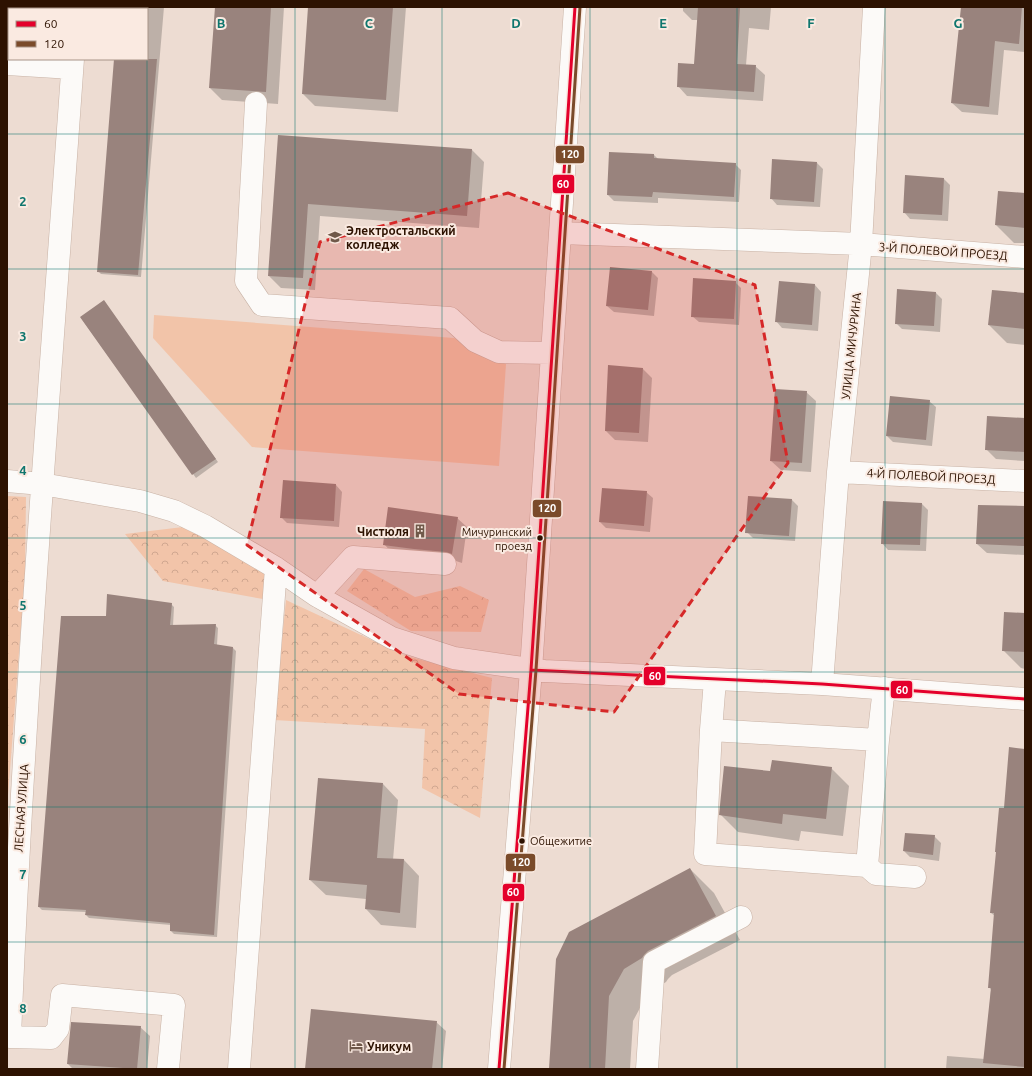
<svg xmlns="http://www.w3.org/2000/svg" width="1032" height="1076" viewBox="0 0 1032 1076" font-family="Ubuntu,sans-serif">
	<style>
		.grass { fill: #f2c4a9 }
		.forest { fill: url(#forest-crowns) }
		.shadow { fill: #0003 }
		.building { fill: #99837d }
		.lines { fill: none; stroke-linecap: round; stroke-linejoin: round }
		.minor-casing { stroke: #c8b2a5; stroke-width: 23 }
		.minor { stroke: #fcfaf8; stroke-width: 22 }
		.bus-1-casing { stroke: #faeae1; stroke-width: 6 }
		.bus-2-casing { stroke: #faeae1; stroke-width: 6 }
		.bus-1 { stroke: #e4002b; stroke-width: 3 }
		.bus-2 { stroke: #7a4b2a; stroke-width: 3 }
		.marked { fill: #d62828; fill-opacity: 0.2; stroke: #d62828; stroke-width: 3; stroke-dasharray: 8 5; stroke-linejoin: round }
		.grid { fill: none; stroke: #0f766e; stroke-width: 1; stroke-opacity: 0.55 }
		.bus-dot { fill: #2d1201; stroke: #faeae1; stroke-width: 1.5 }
		.labels { text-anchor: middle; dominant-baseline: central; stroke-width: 4; stroke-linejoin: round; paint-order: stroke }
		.bus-label { font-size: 11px; fill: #2d1201; stroke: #faeae1; text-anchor: end }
		.poi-label { font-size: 12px; font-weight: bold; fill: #2d1201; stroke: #faeae1; text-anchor: start }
		.street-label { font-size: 12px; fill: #2d1201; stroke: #faeae1 }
		.grid-label { font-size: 13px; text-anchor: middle; font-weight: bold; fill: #0f766e; stroke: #faeae1; stroke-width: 4; stroke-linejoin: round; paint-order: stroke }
		.line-badge { stroke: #faeae1; stroke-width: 1.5 }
		.badge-label { font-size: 11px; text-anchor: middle; font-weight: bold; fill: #fff }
	</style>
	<defs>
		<pattern id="forest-crowns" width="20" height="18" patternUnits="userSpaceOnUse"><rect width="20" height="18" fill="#f2c4a9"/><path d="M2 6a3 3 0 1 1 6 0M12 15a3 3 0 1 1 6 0" fill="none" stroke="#d0a790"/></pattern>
	</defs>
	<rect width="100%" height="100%" fill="#eddcd2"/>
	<path class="grass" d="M154,315L454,338L506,364L499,466L252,447L153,338Z"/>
	<path class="forest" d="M7,496L26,497L25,574L8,796H7Z
		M183,527L266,572L263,599L163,581L125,534Z
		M364,569L415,597L460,586L489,600L481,632L411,631L347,591Z
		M286,600L406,656L492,678L480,818L422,788L425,729L274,720Z"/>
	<path class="shadow" d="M119,7H164L141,277L101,274L98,271L115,59H147V9H118Z
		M216,7H284L278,104L222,100L210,88Z
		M309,7H406L398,112L315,106L303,94Z
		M683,7H771L769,30L749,28L746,65L755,66L765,75L763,101L687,96L678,86L695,65L698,20H692L683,11Z
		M962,7H1025V52L1004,50L998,115L962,112L952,103Z
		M279,136L472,150L484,162L479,228L320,216L315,290L281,288L269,276Z
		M610,153L654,155L658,159L735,164L741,170L739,202L658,198V203L614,201L608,195Z
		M817,163L823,169L820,207L777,205L771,198Z
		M944,179L950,185L948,221L910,219L904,212Z
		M1025,194V243H1014L996,225Z
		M652,272L658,278L654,316L614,312L607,306Z
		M735,282L741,288L739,325L699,322L692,316Z
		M780,282L815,285L821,292L818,331L782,328L776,321Z
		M898,291L936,293L942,299L940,332L902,329L896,323Z
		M1025,294V345L1007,343L989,325Z
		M106,305L218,462L196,478L81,318Z
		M643,369L652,378L648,442L615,440L606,431Z
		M806,392L816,401L811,472L781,470L771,461Z
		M929,401L936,407L932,446L893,442L887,436Z
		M1025,419V461L996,459L986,449Z
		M336,485L342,492L339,527L287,523L281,517Z
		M646,492L653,498L650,532L606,528L600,522Z
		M792,500L798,506L795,541L753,538L747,532Z
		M884,502L922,504L928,510L926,551L888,550L882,543Z
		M1025,507V555L987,553L977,544Z
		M457,518L467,527L462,563L456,561L424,558L393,554L384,544Z
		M171,604L174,607L173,626L215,625L218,628L217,645L233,648L236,651L217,937L174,934L171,931V925L89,918L86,915V912L42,910L39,907L107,617Z
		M1025,614V669L1021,668L1003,650Z
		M1025,750V1069H946L947,1056L985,1059L991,990L989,987L995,916L991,913L1005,809Z
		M831,768L849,786L843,836L801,831L799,841L738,832L720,814L771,772Z
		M383,784L398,800L393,860H404L419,876L416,928L381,925L366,909V899L326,895L310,880Z
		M934,836L941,843L939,861L910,857L904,851Z
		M690,869L714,893L740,940L672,975L668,979L666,982L648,993L633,1021L630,1069H550Z
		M436,1022L446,1031L442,1069H306Z
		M140,1027L150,1036L147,1069H73L68,1064Z"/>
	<path class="building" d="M215,7H271L266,92L209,88Z
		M308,7H393L386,100L302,94Z
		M698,7H740L737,64L756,65L754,92L677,87L678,63L694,64Z
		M961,7H1022L1019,44L995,41L989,107L951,103Z
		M114,59H157L138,275L97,272Z
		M278,135L472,149L467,216L308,204L303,278L268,276Z
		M609,152L654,154V158L736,163L734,197L653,192L652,197L607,195Z
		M772,159L817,162L814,202L770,199Z
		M905,175L944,178L942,215L903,213Z
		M998,191L1025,193V228L995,225Z
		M610,267L652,271L648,310L606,306Z
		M693,278L736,281L734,319L691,317Z
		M779,281L815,284L812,325L775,322Z
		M897,289L936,292L934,326L895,324Z
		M992,290L1025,293V329L988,325Z
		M104,300L216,459L192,475L80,317Z
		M608,365L643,368L639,433L605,431Z
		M775,389L807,391L802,463L770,461Z
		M890,396L930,400L926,440L886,436Z
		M987,416L1025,418V452L985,450Z
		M283,480L336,484L334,521L280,518Z
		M602,488L647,491L644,526L599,522Z
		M748,496L792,499L789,536L745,533Z
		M883,501L922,503L920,545L881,544Z
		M978,505L1025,506V546L976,544Z
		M388,507L458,517L452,554L446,552L414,549L383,545Z
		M107,594L172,603L170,625L216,624L214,644L233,647L214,935L170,931V923L85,915L86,910L38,907L61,616H106Z
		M1004,612L1025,613V652L1002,651Z
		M1009,747L1025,749V1067L983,1063L991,988H988L994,913H990L996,852H995L999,808H1004Z
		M772,760L832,767L826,819L783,814L782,824L719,815L724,766L770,771Z
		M318,778L383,783L377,858L404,859L400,913L365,909L367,885L309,880Z
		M905,833L935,835L933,855L903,851Z
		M690,868L716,916L648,951L644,955L642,958L624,969L609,996L605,1069H549L556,959L569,932Z
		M311,1009L437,1021L432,1069H305Z
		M71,1022L141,1026L137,1069L67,1064Z"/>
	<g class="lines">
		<g class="minor-casing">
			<path id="minor" d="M76,9V7
				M73,59C50,385 23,710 10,1037L51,1038L58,1029L62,995L174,1005L168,1069
				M7,64L72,68
				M256,103L246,281L262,305L450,318L475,341L499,352L552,353
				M560,233L861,244L1025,257
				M838,472L1025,481
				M7,481L42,484L140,501L174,511L205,526L276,568L317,596L392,638L454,658L544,671L822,684L1025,699
				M317,596L353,557L445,564
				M715,680L711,730L878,740L884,688
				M822,684L838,472L861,244L874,7
				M711,730L705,854L867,866L878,740
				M867,866L876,874L915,877
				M239,1069L276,568
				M499,1069L531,670L575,7
				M647,1069L654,962L741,917"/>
		</g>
		<use href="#minor" class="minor"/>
		<g class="bus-1-casing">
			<path id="bus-1" d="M531,670L822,684L1025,699
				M499,1069L531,670L575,7"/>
		</g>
		<g class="bus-2-casing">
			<path id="bus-2" d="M504,1069L536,670L580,7"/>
		</g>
		<use href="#bus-1" class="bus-1"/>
		<use href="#bus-2" class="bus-2"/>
	</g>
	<path class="marked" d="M508,193L755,285L788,463L614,712L459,694L247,545L320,242Z"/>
	<path class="grid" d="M147,7V1069M295,7V1069M442,7V1069M590,7V1069M737,7V1069M885,7V1069M7,134H1025M7,269H1025M7,404H1025M7,538H1025M7,672H1025M7,807H1025M7,942H1025"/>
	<defs>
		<g id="university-bare" transform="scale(1.08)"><path d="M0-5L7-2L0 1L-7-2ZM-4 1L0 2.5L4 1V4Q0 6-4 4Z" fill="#70594a" stroke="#faeae1" stroke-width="2.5" paint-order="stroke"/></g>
		<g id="building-bare" transform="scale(1.08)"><path d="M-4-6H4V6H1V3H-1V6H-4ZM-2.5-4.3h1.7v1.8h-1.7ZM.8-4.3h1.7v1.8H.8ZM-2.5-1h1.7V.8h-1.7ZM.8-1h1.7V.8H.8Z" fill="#70594a" stroke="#faeae1" stroke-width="2.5" paint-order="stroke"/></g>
		<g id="hotel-bare" transform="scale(1.08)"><path d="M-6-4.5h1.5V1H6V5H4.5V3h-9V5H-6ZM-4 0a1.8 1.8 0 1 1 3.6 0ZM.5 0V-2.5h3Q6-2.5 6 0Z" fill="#70594a" stroke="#faeae1" stroke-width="2.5" paint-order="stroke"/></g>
	</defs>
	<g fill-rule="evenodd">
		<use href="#university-bare" x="335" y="237"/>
		<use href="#building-bare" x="420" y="531"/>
		<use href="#hotel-bare" x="356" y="1046"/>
	</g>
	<g class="bus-dot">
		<circle cx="540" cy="538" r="3.5"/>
		<circle cx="522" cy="841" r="3.5"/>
	</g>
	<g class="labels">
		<g class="bus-label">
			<text x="532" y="532">Мичуринский<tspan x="532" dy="14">проезд</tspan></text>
			<text x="530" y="841" text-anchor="start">Общежитие</text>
		</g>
		<g class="poi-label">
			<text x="346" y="230">Электростальский<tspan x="346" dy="14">колледж</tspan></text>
			<text x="409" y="531" text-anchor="end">Чистюля</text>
			<text x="367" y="1046">Уникум</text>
		</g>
		<g class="street-label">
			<text transform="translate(943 251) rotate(4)">3-Й ПОЛЕВОЙ ПРОЕЗД</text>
			<text transform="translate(851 346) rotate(-84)">УЛИЦА МИЧУРИНА</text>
			<text transform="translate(931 476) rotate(3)">4-Й ПОЛЕВОЙ ПРОЕЗД</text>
			<text transform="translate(21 808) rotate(-86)">ЛЕСНАЯ УЛИЦА</text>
		</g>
	</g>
	<g class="grid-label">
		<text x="221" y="28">B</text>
		<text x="369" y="28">C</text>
		<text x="516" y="28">D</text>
		<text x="663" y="28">E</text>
		<text x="811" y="28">F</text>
		<text x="958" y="28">G</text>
		<text x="23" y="206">2</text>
		<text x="23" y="341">3</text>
		<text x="23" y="475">4</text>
		<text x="23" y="610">5</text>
		<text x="23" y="744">6</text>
		<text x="23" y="879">7</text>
		<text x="23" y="1013">8</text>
	</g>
	<g class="line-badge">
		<rect x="555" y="145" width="30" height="19" rx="4" fill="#7a4b2a"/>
		<rect x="552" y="174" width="23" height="20" rx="4" fill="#e4002b"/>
		<rect x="532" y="499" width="30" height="19" rx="4" fill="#7a4b2a"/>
		<rect x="643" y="666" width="23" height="20" rx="4" fill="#e4002b"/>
		<rect x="890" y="680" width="23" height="19" rx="4" fill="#e4002b"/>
		<rect x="505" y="853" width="31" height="19" rx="4" fill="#7a4b2a"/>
		<rect x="502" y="883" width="23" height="19" rx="4" fill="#e4002b"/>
	</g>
	<g class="badge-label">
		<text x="570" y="158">120</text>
		<text x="563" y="188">60</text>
		<text x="547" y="512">120</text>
		<text x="655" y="680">60</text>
		<text x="902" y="694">60</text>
		<text x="521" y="866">120</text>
		<text x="513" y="896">60</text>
	</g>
	<rect width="1032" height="1076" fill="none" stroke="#2d1201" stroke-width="16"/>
	<rect x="8" y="8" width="140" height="52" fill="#faeae1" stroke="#a89487"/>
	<rect x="16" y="21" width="20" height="6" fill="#e4002b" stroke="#a89487"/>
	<text x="44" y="28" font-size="12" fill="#2d1201">60</text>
	<rect x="16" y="41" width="20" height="6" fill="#7a4b2a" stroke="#a89487"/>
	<text x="44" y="48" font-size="12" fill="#2d1201">120</text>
</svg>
